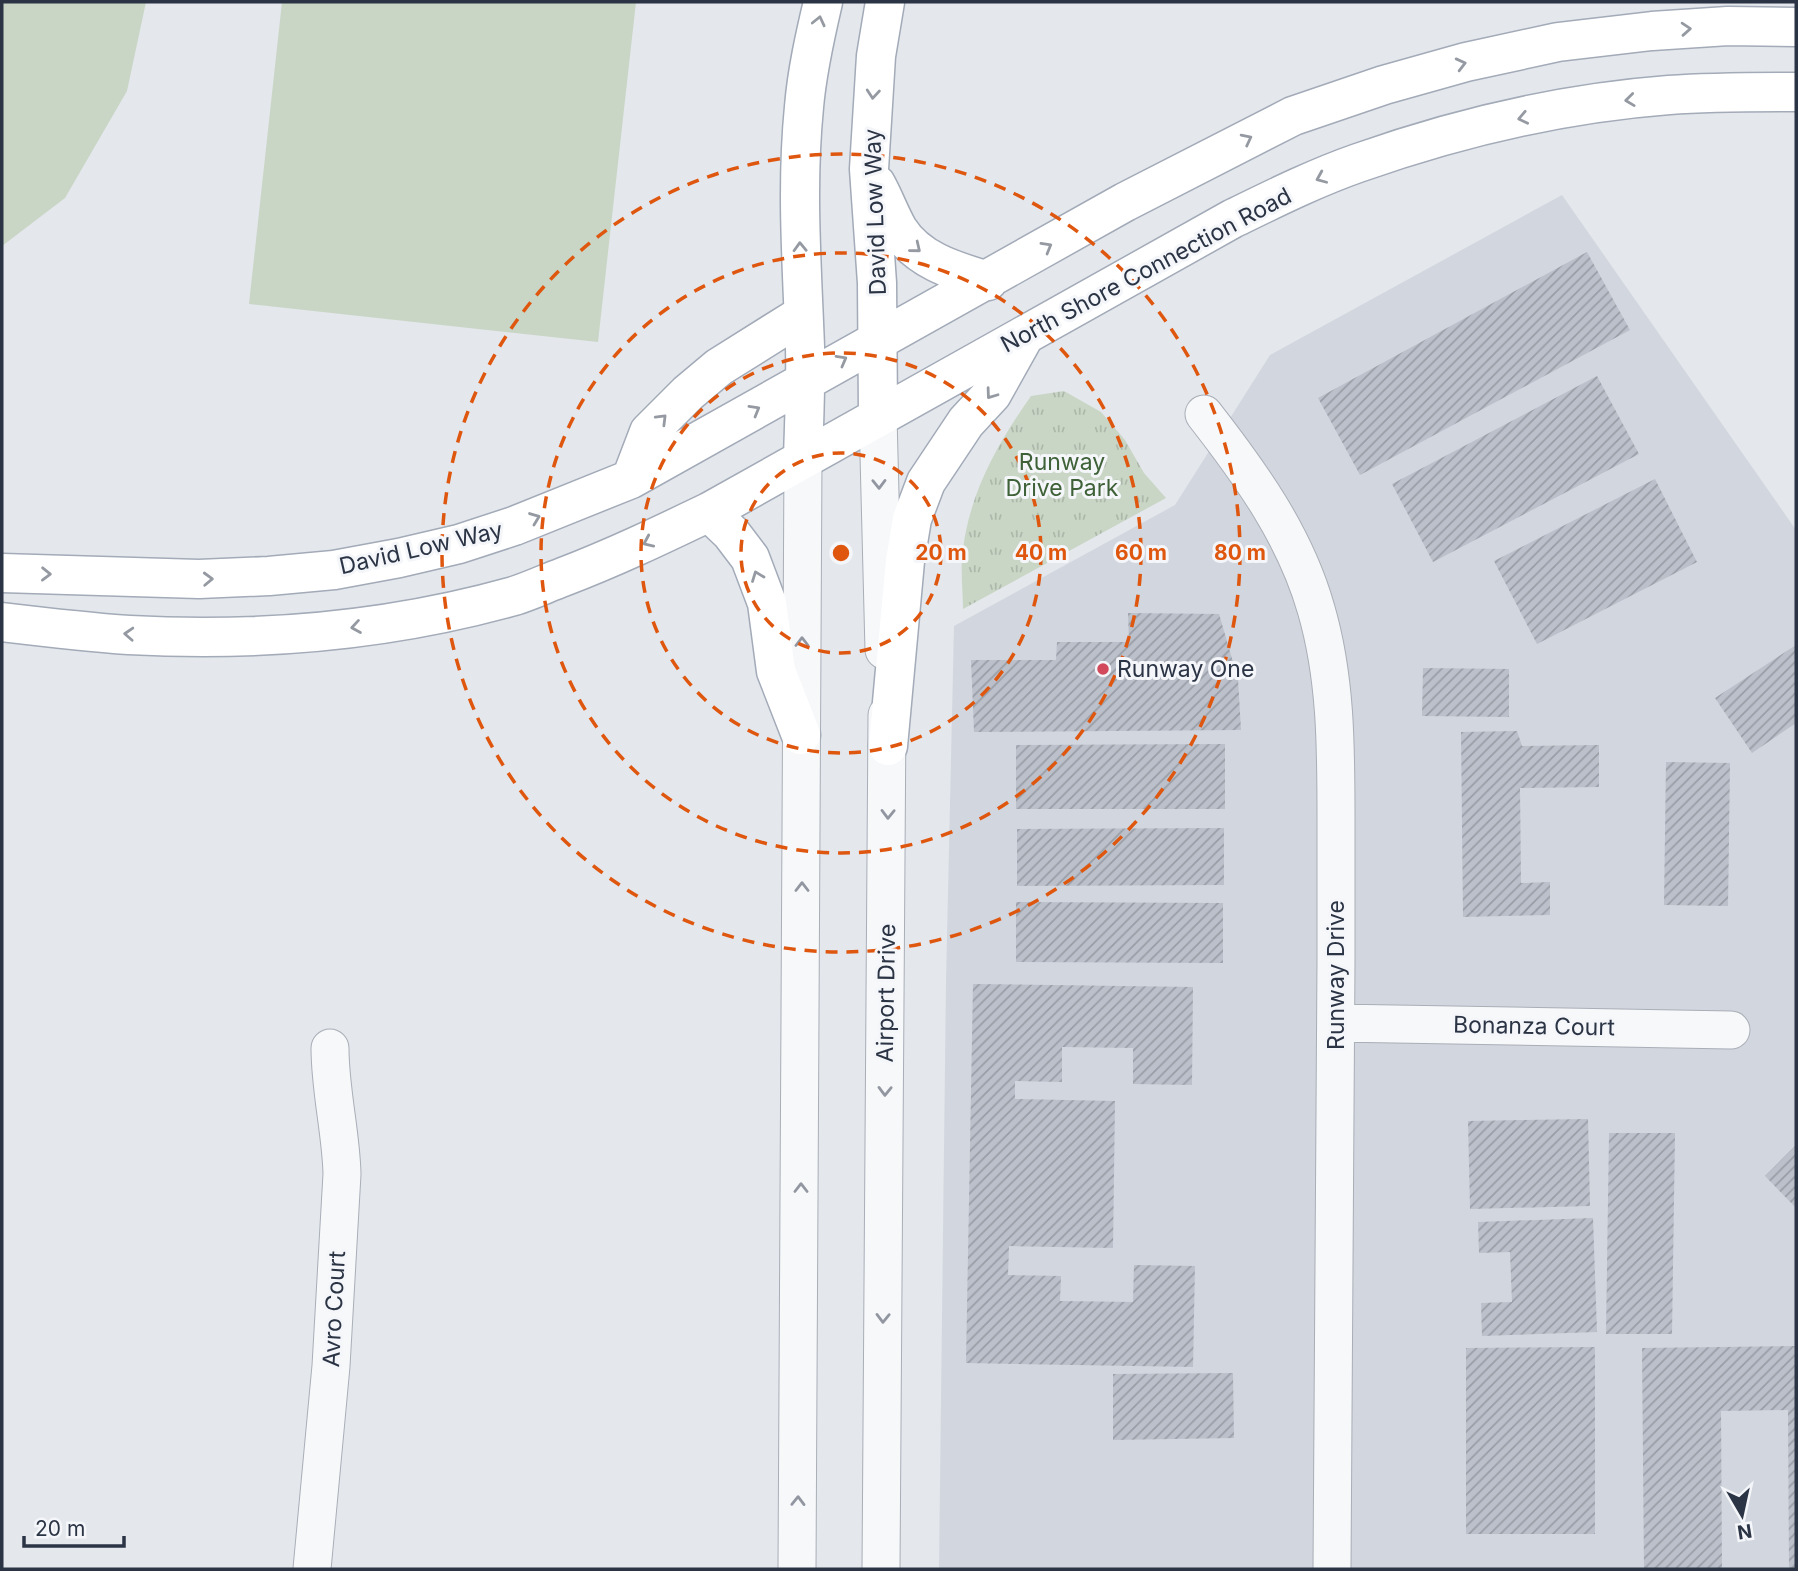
<svg xmlns="http://www.w3.org/2000/svg" width="1798" height="1571" viewBox="0 0 1798 1571" font-family="Inter,sans-serif">
	<style>
		.built { fill: #d2d6de }
		.park { fill: url(#park-tufts) }
		.garden { fill: #c9d6c5 }
		.building { fill: url(#building-hatch) }
		.lines { fill: none; stroke-linecap: round; stroke-linejoin: round }
		.minor-casing { stroke: #a9aeb7; stroke-width: 39 }
		.major-casing { stroke: #a3abb8; stroke-width: 41 }
		.minor { stroke: #f7f8fa; stroke-width: 37 }
		.major { stroke: #fff; stroke-width: 38 }
		.oneway { stroke: #959aa2 }
		.oneway2 { stroke: #9196a0 }
		.ring { fill: none; stroke: #df570f; stroke-width: 3.5; stroke-dasharray: 12 9 }
		.poi-dot { fill: #d1495b; stroke: #f4f6f9; stroke-width: 2.5 }
		.labels { text-anchor: middle; dominant-baseline: central; stroke-width: 6; stroke-linejoin: round; paint-order: stroke }
		.street-label { font-size: 23px; fill: #2b3445; stroke: #f4f6f9 }
		.park-label { font-size: 23px; fill: #3f6138; stroke: #f4f6f9 }
		.poi-label { font-size: 23px; fill: #2b3445; stroke: #f4f6f9; text-anchor: start }
		.centre { fill: #df570f; stroke: #f4f6f9; stroke-width: 3.5 }
		.ring-label { font-size: 21px; text-anchor: middle; font-weight: bold; fill: #df570f; stroke: #f4f6f9; stroke-width: 6; stroke-linejoin: round; paint-order: stroke }
	</style>
	<defs>
		<pattern id="park-tufts" width="24" height="20" patternUnits="userSpaceOnUse" patternTransform="scale(1.75)"><rect width="24" height="20" fill="#c9d6c5"/><path d="M3 7l-1-3M5 7V3M7 7l1-3M15 17l-1-3M17 17v-4M19 17l1-3" fill="none" stroke="#adb8ab"/></pattern>
		<pattern id="building-hatch" width="6" height="6" patternUnits="userSpaceOnUse" patternTransform="scale(1.75)"><rect width="6" height="6" fill="#bbc0ca"/><path d="M-1 1l2-2M0 6l6-6M5 7l2-2" fill="none" stroke="#989da6"/></pattern>
	</defs>
	<rect width="100%" height="100%" fill="#e4e7ec"/>
	<path class="built" d="M1562,195L1796,530V1569H939L946,982L954,626L1175,505L1270,355Z"/>
	<path class="park" d="M1064,391L1101,412L1125,440L1144,473L1166,498L963,609C963,590 960,569 963,549C970,492 998,443 1031,396Z"/>
	<path class="garden" d="M2,2H146L127,91L65,198L2,246Z
		M282,2H636L598,342L249,304Z"/>
	<path class="building" d="M1587,252L1630,330L1360,475L1318,398Z
		M1597,376L1639,454L1433,562L1392,484Z
		M1655,479L1697,562L1537,644L1494,561Z
		M1128,613L1219,614L1238,679L1241,730L974,732L971,660H1056L1057,642H1129Z
		M1796,645V723L1752,753L1715,698Z
		M1423,668L1509,669V717L1422,716Z
		M1517,731L1522,746L1599,745V787L1520,788L1521,883L1550,882V915L1463,917L1461,732Z
		M1225,744V809H1016V745Z
		M1666,762L1730,763L1728,906L1664,905Z
		M1224,828V885L1017,886V829Z
		M1016,902L1223,903V963L1016,962Z
		M973,984L1193,987L1192,1085L1133,1084V1048L1062,1047V1082L1015,1081V1099L1115,1101L1113,1248L1009,1246L1008,1275L1061,1276L1060,1301L1133,1302L1134,1265L1195,1266L1193,1367L966,1363Z
		M1588,1119L1590,1206L1470,1209L1468,1121Z
		M1609,1133H1675L1672,1334H1606Z
		M1796,1145V1208L1765,1176Z
		M1593,1218L1597,1332L1482,1336L1481,1303L1512,1302L1510,1252L1479,1253L1478,1222Z
		M1796,1346V1569H1789L1788,1410L1721,1411L1722,1569H1644L1642,1348Z
		M1595,1347V1534H1466V1348Z
		M1233,1373L1234,1438L1113,1440V1374Z"/>
	<g class="lines">
		<g class="minor-casing">
			<path id="minor" d="M1204,414C1250,473 1295,535 1316,609C1336,677 1336,747 1336,817C1336,864 1336,912 1336,960C1336,1163 1334,1366 1332,1569
				M878,416L884,650
				M1336,1023L1731,1030
				M312,1569L331,1366L342,1174C341,1132 330,1091 330,1048
				M797,1569L803,459
				M881,1569L887,715"/>
		</g>
		<g class="major-casing">
			<path id="major" d="M876,184C884,198 890,215 898,229C918,261 955,271 988,281
				M878,416L877,283L869,169L876,56L885,2
				M803,459C804,422 806,384 805,347C802,267 796,187 804,107C807,71 815,36 823,2
				M631,479L649,432L688,393L719,367L802,315
				M709,512L731,533L750,558L767,603L776,671L801,735
				M2,573L199,579L269,576L334,570L399,558L459,544L514,526L631,479L1125,202L1293,116L1384,85L1466,62L1558,42L1652,31L1728,26L1796,27
				M2,622C44,627 87,632 129,635C258,642 389,631 514,596C530,591 547,583 563,577C613,558 661,535 709,512L1232,219C1273,199 1315,178 1358,163C1457,128 1564,103 1669,95C1711,92 1754,92 1796,92
				M888,746L905,561L912,519L926,482L966,422L992,394L1025,335"/>
		</g>
		<use href="#minor" class="minor"/>
		<use href="#major" class="major"/>
	</g>
	<defs><path id="oneway-chevron" d="M-2-3.5L2.5 0L-2 3.5" fill="none" stroke-width="1.6" stroke-linecap="round" stroke-linejoin="round" transform="scale(1.75)"/></defs>
	<g class="oneway">
		<use href="#oneway-chevron" transform="translate(819 21) rotate(-77)"/>
		<use href="#oneway-chevron" transform="translate(1686 29) rotate(-4)"/>
		<use href="#oneway-chevron" transform="translate(1461 64) rotate(-14)"/>
		<use href="#oneway-chevron" transform="translate(873 94) rotate(95)"/>
		<use href="#oneway-chevron" transform="translate(1630 100) rotate(173)"/>
		<use href="#oneway-chevron" transform="translate(1523 118) rotate(168)"/>
		<use href="#oneway-chevron" transform="translate(1247 139) rotate(-27)"/>
		<use href="#oneway-chevron" transform="translate(1321 178) rotate(157)"/>
		<use href="#oneway-chevron" transform="translate(800 247) rotate(-92)"/>
		<use href="#oneway-chevron" transform="translate(1047 247) rotate(-30)"/>
		<use href="#oneway-chevron" transform="translate(916 248) rotate(39)"/>
		<use href="#oneway-chevron" transform="translate(842 360) rotate(-29)"/>
		<use href="#oneway-chevron" transform="translate(991 394) rotate(126)"/>
		<use href="#oneway-chevron" transform="translate(755 410) rotate(-30)"/>
		<use href="#oneway-chevron" transform="translate(662 419) rotate(-45)"/>
		<use href="#oneway-chevron" transform="translate(535 518) rotate(-21)"/>
		<use href="#oneway-chevron" transform="translate(648 542) rotate(156)"/>
		<use href="#oneway-chevron" transform="translate(46 574) rotate(1)"/>
		<use href="#oneway-chevron" transform="translate(757 576) rotate(-111)"/>
		<use href="#oneway-chevron" transform="translate(208 579) rotate(-2)"/>
		<use href="#oneway-chevron" transform="translate(356 627) rotate(171)"/>
		<use href="#oneway-chevron" transform="translate(129 634) rotate(-177)"/>
	</g>
	<g class="oneway2">
		<use href="#oneway-chevron" transform="translate(879 484) rotate(89)"/>
		<use href="#oneway-chevron" transform="translate(802 642) rotate(-90)"/>
		<use href="#oneway-chevron" transform="translate(888 814) rotate(91)"/>
		<use href="#oneway-chevron" transform="translate(802 887) rotate(-90)"/>
		<use href="#oneway-chevron" transform="translate(885 1091) rotate(91)"/>
		<use href="#oneway-chevron" transform="translate(801 1188) rotate(-90)"/>
		<use href="#oneway-chevron" transform="translate(883 1318) rotate(91)"/>
		<use href="#oneway-chevron" transform="translate(798 1501) rotate(-89)"/>
	</g>
	<g class="ring">
		<circle cx="841" cy="553" r="100"/>
		<circle cx="841" cy="553" r="200"/>
		<circle cx="841" cy="553" r="300"/>
		<circle cx="841" cy="553" r="399"/>
	</g>
	<circle class="poi-dot" cx="1103" cy="669" r="7"/>
	<g class="labels">
		<g class="street-label">
			<text transform="translate(875 212) rotate(-92)">David Low Way</text>
			<text transform="translate(1146 270) rotate(-28)">North Shore Connection Road</text>
			<text transform="translate(421 548) rotate(-13)">David Low Way</text>
			<text transform="translate(1336 975) rotate(-90)">Runway Drive</text>
			<text transform="translate(886 993) rotate(-89)">Airport Drive</text>
			<text transform="translate(1534 1026) rotate(1)">Bonanza Court</text>
			<text transform="translate(334 1309) rotate(-87)">Avro Court</text>
		</g>
		<g class="park-label">
			<text x="1062" y="462">Runway<tspan x="1062" dy="26">Drive Park</tspan></text>
		</g>
		<g class="poi-label">
			<text x="1117" y="669">Runway One</text>
		</g>
	</g>
	<circle cx="841" cy="553" r="10" class="centre"/>
	<g class="ring-label">
		<text x="941" y="560">20 m</text>
		<text x="1041" y="560">40 m</text>
		<text x="1141" y="560">60 m</text>
		<text x="1240" y="560">80 m</text>
	</g>
	<rect width="1798" height="1571" fill="none" stroke="#2b3445" stroke-width="7"/>
	<g transform="translate(1742 1515) rotate(171)" stroke="#f4f6f9" stroke-width="5" paint-order="stroke">
	<path d="M0-5L12 26L0 18L-12 26Z" fill="#2b3445"/>
	<text y="-10" font-size="19" font-weight="bold" text-anchor="middle" fill="#2b3445">N</text>
	</g>
	<path d="M24 1536v10h100v-10" fill="none" stroke="#2b3445" stroke-width="3.5"/>
	<text x="35" y="1536" font-size="21" fill="#2b3445" stroke="#f4f6f9" stroke-width="5" paint-order="stroke">20 m</text>
</svg>
